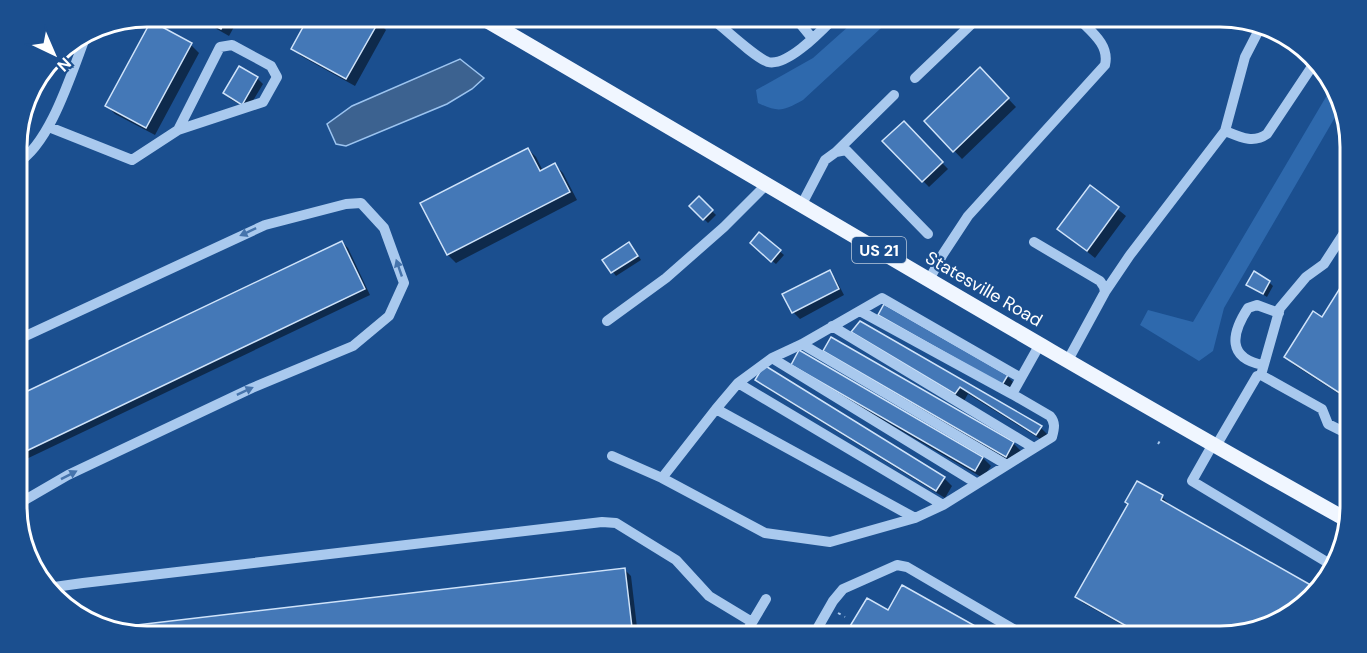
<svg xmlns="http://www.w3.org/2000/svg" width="1367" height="653" viewBox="0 0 1367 653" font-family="'DM Sans',sans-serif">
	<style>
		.green { fill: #2e69ad }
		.water { fill: #3c6290; stroke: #9cc4f0; stroke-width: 1.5 }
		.shadow { fill: #0007 }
		.building { fill: #4478b7; stroke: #cfe3fa; stroke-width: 1.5 }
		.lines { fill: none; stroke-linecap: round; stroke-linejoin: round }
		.path { stroke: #a9c9ee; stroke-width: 2; stroke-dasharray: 3 4.5; stroke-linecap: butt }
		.minor { stroke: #a9c9ee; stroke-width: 10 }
		.major { stroke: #f0f6ff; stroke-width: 15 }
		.oneway { fill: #4674ac }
		.labels { text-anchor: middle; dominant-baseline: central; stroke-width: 4.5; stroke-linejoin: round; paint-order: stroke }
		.shield { fill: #1b4f8f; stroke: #bbcadd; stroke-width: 1.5 }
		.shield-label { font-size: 16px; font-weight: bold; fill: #fff }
		.street-label { font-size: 18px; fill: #fff; stroke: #1b4f8f }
		.rim { fill: none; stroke: #fff; stroke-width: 3 }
	</style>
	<rect width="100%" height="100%" fill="#1b4f8f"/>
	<path class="green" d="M859,17H893L803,100C783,111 779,113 758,103L756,90L813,58Z
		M1333,85L1341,107L1224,308L1213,351L1199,361L1140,325L1148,310L1193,322Z"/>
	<path class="water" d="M460,59L484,78L472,89L447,104L346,146L336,144L327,124L352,106Z"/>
	<path class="shadow" d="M194,16H240L229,36Z
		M286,16L378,22L386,30L355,86L301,56L293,48L303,30L293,24Z
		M152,24L191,45L199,53L155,135L115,114L107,106Z
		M980,69L1016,107L962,159L926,121Z
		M257,78L263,84L248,109L230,99L225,93Z
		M903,123L948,169L929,187L884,141Z
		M528,149L536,157L543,171L555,165L563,173L577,200L456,263L448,255Z
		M1090,187L1126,216L1095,258L1059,229Z
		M699,198L716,215L708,223L691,206Z
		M760,234L784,255L776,264L755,247Z
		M342,242L348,248L370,295L18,463L17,397Z
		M633,247L641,260L616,276L604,260Z
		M829,272L835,278L844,295L800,319L794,313L784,295Z
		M1350,275V416L1344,410L1350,401L1294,365L1286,357L1322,319Z
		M1269,282L1273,286L1267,297L1248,285Z
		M885,306L1007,376L1013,382L1008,390Z
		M853,332L1041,428L1049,436L1045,442L968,394L964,401Z
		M832,339L1014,444L1022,452L1015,464L833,358Z
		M801,373L983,458L991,466L983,478Z
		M757,379L944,478L952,486L945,498L765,387Z
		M1162,497L1168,503L1167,505L1315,589L1293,614L1228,636H1142L1083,603L1077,597Z
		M625,570L631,576L638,636H147L115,629Z
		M903,587L990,636H846L867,600L889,612Z"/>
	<path class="building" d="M198,16H228L221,29Z
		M284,16H371L379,21L346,79L291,49L303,27Z
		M151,21L192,43L146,128L105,106Z
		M239,66L258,77L242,105L223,93Z
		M980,67L1009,98L953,152L924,121Z
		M904,121L943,162L922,182L882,141Z
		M528,148L540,171L555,163L570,192L447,255L420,203Z
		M1090,185L1119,207L1087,251L1057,229Z
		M699,196L713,210L703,220L689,206Z
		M759,232L781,250L771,262L750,243Z
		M342,241L365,289L18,455L17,396Z
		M629,242L638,256L611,273L602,260Z
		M830,270L839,289L792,313L782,294Z
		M1254,271L1270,281L1263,294L1246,285Z
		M1350,272V416L1342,410L1349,399L1284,357L1313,311L1322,317Z
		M884,304L1008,375L1002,385L878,315Z
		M860,321L1042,426L1036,435L960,387L955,394L851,332Z
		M831,337L1014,442L1006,457L823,351Z
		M799,350L983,457L975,471L791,365Z
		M764,365L945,477L936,491L755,380Z
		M1137,481L1163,495L1161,500L1316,588L1293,614L1228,636H1144L1075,597L1128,504L1125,502Z
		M625,568L633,636H147L111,628Z
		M902,585L993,636H844L867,598L888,610Z"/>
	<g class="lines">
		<path class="path" d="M1158,444L1161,439
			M838,613L845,617"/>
		<path class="minor" d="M709,16C723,27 754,57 768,62C788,67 823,29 836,16
			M794,16L812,38
			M915,78L980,16
			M49,127L132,160L178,130L220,47L232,45L271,66L277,77L263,102L178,130
			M1225,131C1240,137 1253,144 1267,134L1315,62
			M836,152L846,150L928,234
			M17,163C51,144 73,68 87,33
			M802,204L825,160L836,152L894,95
			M1034,242L1100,281L1104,287L1105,292L1068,360
			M929,280L943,254L968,216L1105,65C1110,44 1090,31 1076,16
			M1105,292L1130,255L1225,131L1245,57L1261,26
			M860,311L1012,394
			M607,321L666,278L724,227L767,184
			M832,326L1034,448
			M17,340L265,225L346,204L361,203L384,228L404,283L389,316L353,346L252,388L68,475L18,504
			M802,344L1007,465
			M772,358L976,483
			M1263,365C1227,358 1231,334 1248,308L1257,305L1279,313
			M1261,375L1280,308L1306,277L1324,264L1350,224
			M716,409L738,383
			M1213,444L1192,481L1335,567
			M1216,446L1257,376L1261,375L1322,409L1328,424L1350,435
			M612,456L662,478L765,533L830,542L915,518L943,505L1052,437C1054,429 1056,423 1050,416L1012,394L1040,344
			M662,478L716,409L915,518
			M943,505L738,383L772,358L802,344L882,298L1021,378
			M47,588L83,583L602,522L616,523L676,560L709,596L752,622
			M744,636L766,599
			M813,636L833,601L843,589L897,565L907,567L1025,636"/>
		<path class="major" d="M479,16C768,184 1055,357 1347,520"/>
	</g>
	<defs><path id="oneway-solid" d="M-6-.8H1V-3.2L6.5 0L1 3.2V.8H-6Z" transform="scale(1.5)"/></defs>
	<g class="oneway">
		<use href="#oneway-solid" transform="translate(248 232) rotate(155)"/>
		<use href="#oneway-solid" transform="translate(399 268) rotate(-109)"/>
		<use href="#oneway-solid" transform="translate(245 391) rotate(-25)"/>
		<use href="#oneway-solid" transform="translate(69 475) rotate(-27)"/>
	</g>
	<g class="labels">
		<rect class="shield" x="852" y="237" width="54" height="26" rx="4.5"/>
		<g class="shield-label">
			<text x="879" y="250">US 21</text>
		</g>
		<g class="street-label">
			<text transform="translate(984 289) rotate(30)">Statesville Road</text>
		</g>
	</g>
	<path d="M0 0H1367V653H0ZM147 27H1220A120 120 0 0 1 1340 147V506A120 120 0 0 1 1220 626H147A120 120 0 0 1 27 506V147A120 120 0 0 1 147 27Z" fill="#1b4f8f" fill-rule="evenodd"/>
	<path class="rim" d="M147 27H1220A120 120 0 0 1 1340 147V506A120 120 0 0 1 1220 626H147A120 120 0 0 1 27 506V147A120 120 0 0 1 147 27Z"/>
	<g transform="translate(54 54) rotate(136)" stroke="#1b4f8f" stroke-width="4.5" paint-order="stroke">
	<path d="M0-4.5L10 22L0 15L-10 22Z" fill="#ffffff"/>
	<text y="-9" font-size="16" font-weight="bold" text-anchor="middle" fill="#ffffff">N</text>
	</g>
</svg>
